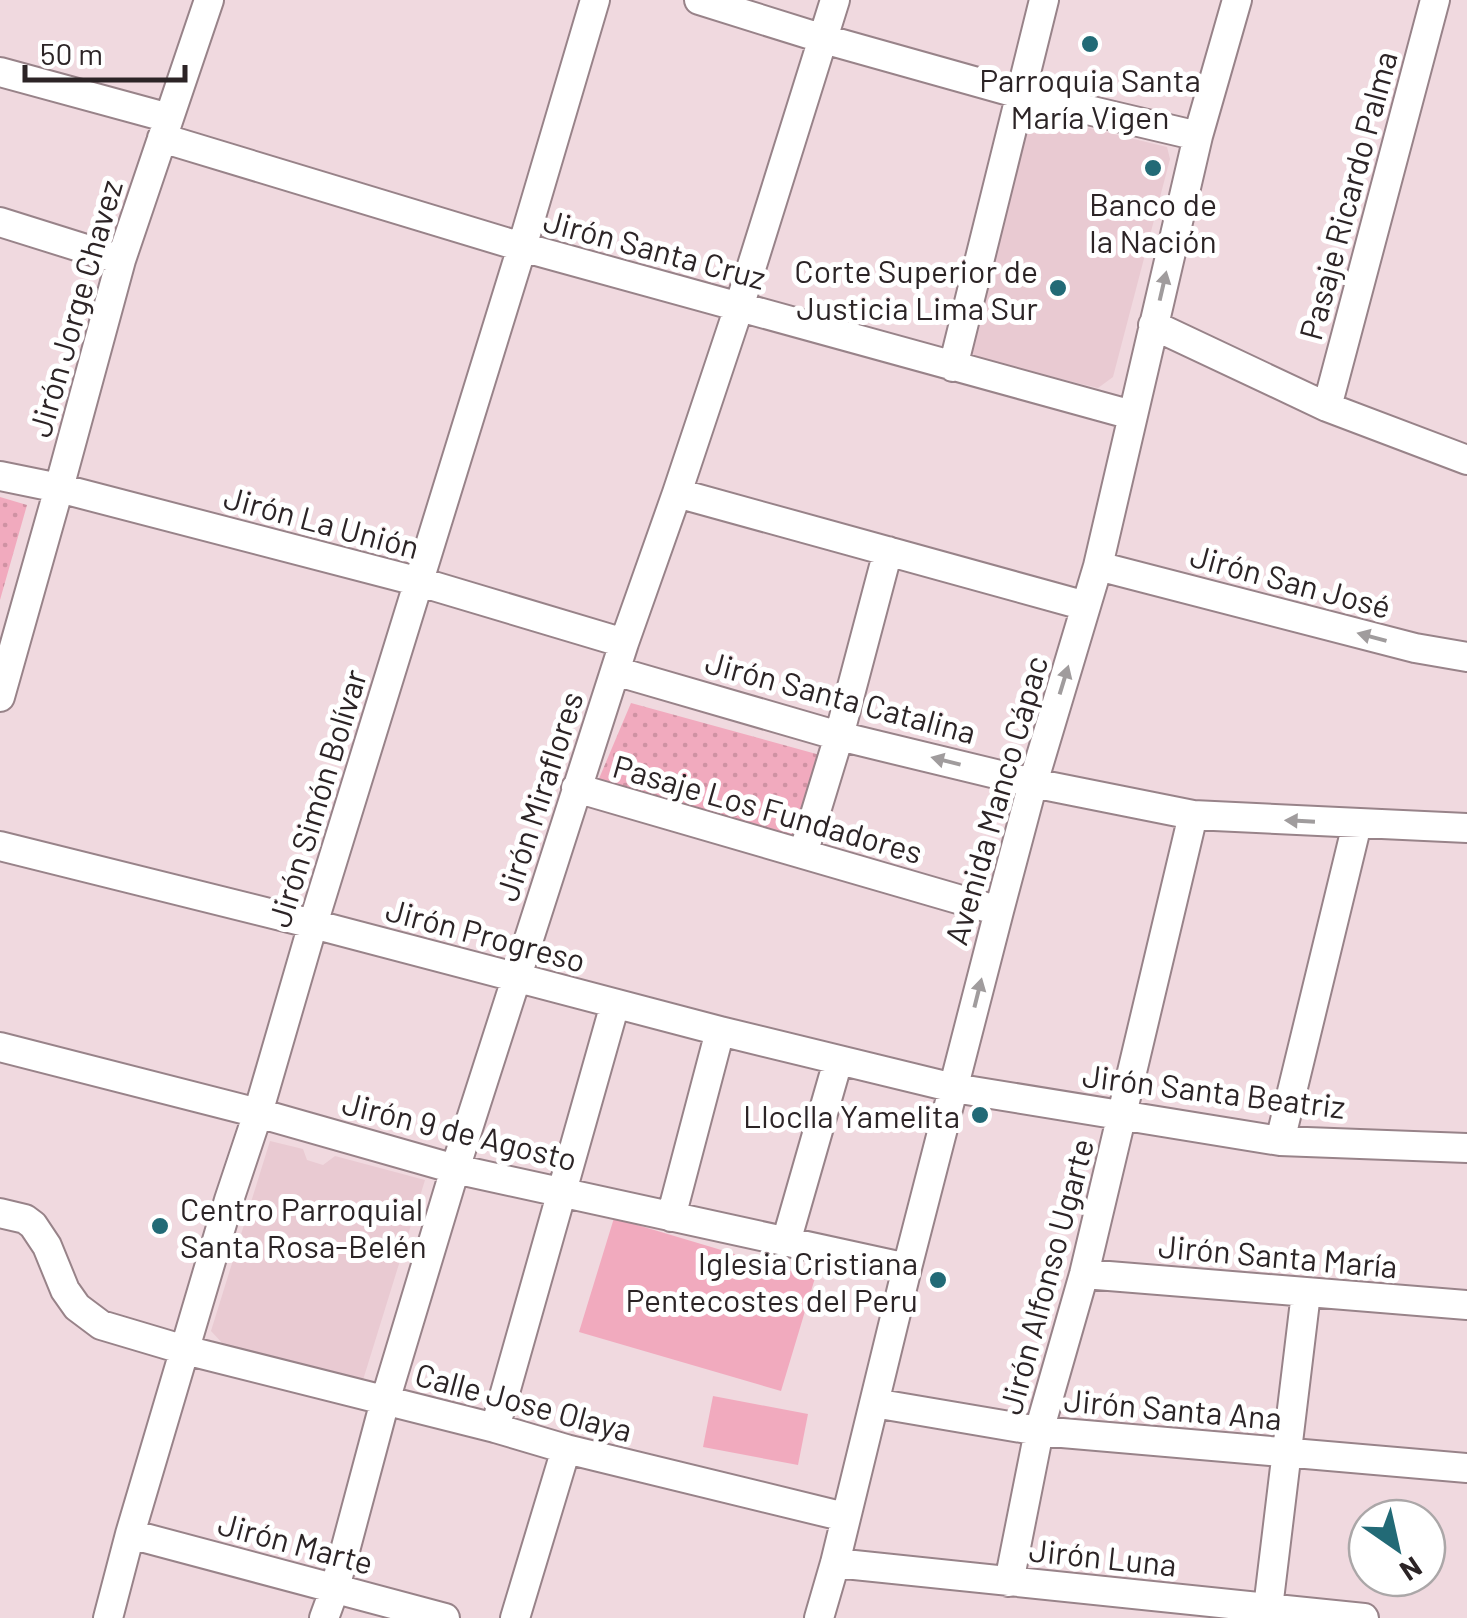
<svg xmlns="http://www.w3.org/2000/svg" width="1467" height="1618" viewBox="0 0 1467 1618" font-family="Barlow,sans-serif">
	<style>
		.built { fill: #e9cad2 }
		.grass { fill: url(#grass-dots) }
		.garden { fill: #f1aabe }
		.lines { fill: none; stroke-linecap: round; stroke-linejoin: round }
		.minor-casing { stroke: #988389; stroke-width: 32 }
		.minor { stroke: #fff; stroke-width: 28 }
		.oneway { fill: #a09c9d }
		.poi-dot { fill: #226a76; stroke: #fff; stroke-width: 4 }
		.labels { text-anchor: middle; dominant-baseline: central; stroke-width: 10; stroke-linejoin: round; paint-order: stroke }
		.poi-label { font-size: 32px; fill: #2c2426; stroke: #fff; text-anchor: end }
		.street-label { font-size: 32px; fill: #2c2426; stroke: #fff }
	</style>
	<defs>
		<pattern id="grass-dots" width="8" height="8" patternUnits="userSpaceOnUse" patternTransform="scale(2.5)"><rect width="8" height="8" fill="#f1aabe"/><path d="M2 2h.1M6 6h.1" fill="none" stroke="#cf92a3" stroke-width="1.8" stroke-linecap="round"/></pattern>
	</defs>
	<rect width="100%" height="100%" fill="#f0d9df"/>
	<path class="built" d="M1026,113L1167,147L1170,159L1113,377L1098,388L966,356Z
		M270,1141L303,1149L307,1160L323,1165L335,1156L425,1180L363,1380L224,1345L211,1331Z"/>
	<path class="grass" d="M0,497L27,505L0,600Z
		M631,703L820,755L796,837L598,781Z"/>
	<path class="garden" d="M614,1218L815,1278L781,1391L579,1332Z
		M713,1396L808,1414L798,1465L703,1447Z"/>
	<g class="lines">
		<g class="minor-casing">
			<path id="minor" d="M699,0L824,39L1020,94L1198,136
				M0,72L169,118
				M162,138L522,247L1132,415
				M0,222L121,260
				M1153,325L1327,407L1467,460
				M953,367L1044,0
				M1327,407L1435,0
				M0,476L59,488L420,582L624,643
				M677,493L1086,606
				M1098,566L1415,648L1467,657
				M615,671L839,736L1033,783L1193,815L1467,828
				M0,697L59,488L121,260L209,0
				M576,788L999,911
				M0,846L313,924L720,1031L954,1088L1280,1141L1467,1148
				M803,854L839,736L888,551
				M0,1047L258,1113L455,1169L907,1268
				M1280,1141L1357,824
				M0,1213L25,1219L33,1225L47,1246L65,1290L77,1307L101,1325L185,1350L495,1428L566,1449L845,1517
				M671,1217L720,1031
				M786,1242L838,1061
				M1084,1274L1467,1305
				M874,1403L1039,1431L1467,1468
				M495,1428L615,1004
				M130,1534L445,1618
				M835,1563L1364,1618
				M1009,1582L1039,1431L1084,1274L1193,815
				M1268,1608L1306,1293
				M108,1618L130,1534L229,1200L258,1113L313,924L522,247L595,0
				M324,1618L335,1588L385,1401L455,1169L624,643L677,493L739,307L835,0
				M515,1618L566,1449
				M819,1618L835,1563L907,1268L999,911L1033,783L1098,566L1198,136L1237,0"/>
		</g>
		<use href="#minor" class="minor"/>
	</g>
	<defs><path id="oneway-solid" d="M-6-.8H1V-3.2L6.5 0L1 3.2V.8H-6Z" transform="scale(2.5)"/></defs>
	<g class="oneway">
		<use href="#oneway-solid" transform="translate(1163 286) rotate(-77)"/>
		<use href="#oneway-solid" transform="translate(1372 637) rotate(-165)"/>
		<use href="#oneway-solid" transform="translate(1064 680) rotate(-73)"/>
		<use href="#oneway-solid" transform="translate(946 761) rotate(-166)"/>
		<use href="#oneway-solid" transform="translate(1300 821) rotate(-177)"/>
		<use href="#oneway-solid" transform="translate(978 993) rotate(-76)"/>
	</g>
	<g class="poi-dot">
		<circle cx="1090" cy="44" r="10"/>
		<circle cx="1153" cy="168" r="10"/>
		<circle cx="1058" cy="288" r="10"/>
		<circle cx="980" cy="1115" r="10"/>
		<circle cx="160" cy="1226" r="10"/>
		<circle cx="938" cy="1280" r="10"/>
	</g>
	<g class="labels">
		<g class="poi-label">
			<text x="1090" y="79" text-anchor="middle">Parroquia Santa<tspan x="1090" dy="37">María Vigen</tspan></text>
			<text x="1153" y="203" text-anchor="middle">Banco de<tspan x="1153" dy="37">la Nación</tspan></text>
			<text x="1038" y="270">Corte Superior de<tspan x="1038" dy="37">Justicia Lima Sur</tspan></text>
			<text x="960" y="1115">Lloclla Yamelita</text>
			<text x="180" y="1208" text-anchor="start">Centro Parroquial<tspan x="180" dy="37">Santa Rosa-Belén</tspan></text>
			<text x="918" y="1262">Iglesia Cristiana<tspan x="918" dy="37">Pentecostes del Peru</tspan></text>
		</g>
		<g class="street-label">
			<text transform="translate(1347 195) rotate(-75)">Pasaje Ricardo Palma</text>
			<text transform="translate(655 248) rotate(15)">Jirón Santa Cruz</text>
			<text transform="translate(74 308) rotate(-74)">Jirón Jorge Chavez</text>
			<text transform="translate(322 521) rotate(15)">Jirón La Unión</text>
			<text transform="translate(1291 580) rotate(15)">Jirón San José</text>
			<text transform="translate(841 696) rotate(15)">Jirón Santa Catalina</text>
			<text transform="translate(538 796) rotate(-72)">Jirón Miraflores</text>
			<text transform="translate(316 798) rotate(-73)">Jirón Simón Bolívar</text>
			<text transform="translate(995 800) rotate(-74)">Avenida Manco Cápac</text>
			<text transform="translate(768 808) rotate(16)">Pasaje Los Fundadores</text>
			<text transform="translate(486 934) rotate(15)">Jirón Progreso</text>
			<text transform="translate(1214 1090) rotate(7)">Jirón Santa Beatriz</text>
			<text transform="translate(460 1130) rotate(14)">Jirón 9 de Agosto</text>
			<text transform="translate(1278 1255) rotate(5)">Jirón Santa María</text>
			<text transform="translate(1045 1276) rotate(-75)">Jirón Alfonso Ugarte</text>
			<text transform="translate(524 1401) rotate(15)">Calle Jose Olaya</text>
			<text transform="translate(1173 1408) rotate(5)">Jirón Santa Ana</text>
			<text transform="translate(296 1542) rotate(15)">Jirón Marte</text>
			<text transform="translate(1103 1556) rotate(6)">Jirón Luna</text>
		</g>
	</g>
	<g transform="translate(1397 1548) rotate(146)"><circle r="48" fill="#ffffff" stroke="#aba7a8" stroke-width="2.5"/>
	<path d="M0-8L18 38L0 25L-18 38Z" fill="#226a76"/>
	<text y="-15" font-size="28" font-weight="bold" text-anchor="middle" fill="#2c2426">N</text>
	</g>
	<path d="M25 65v15h160v-15" fill="none" stroke="#2c2426" stroke-width="5"/>
	<text x="40" y="65" font-size="30" fill="#2c2426" stroke="#ffffff" stroke-width="8" paint-order="stroke">50 m</text>
</svg>
